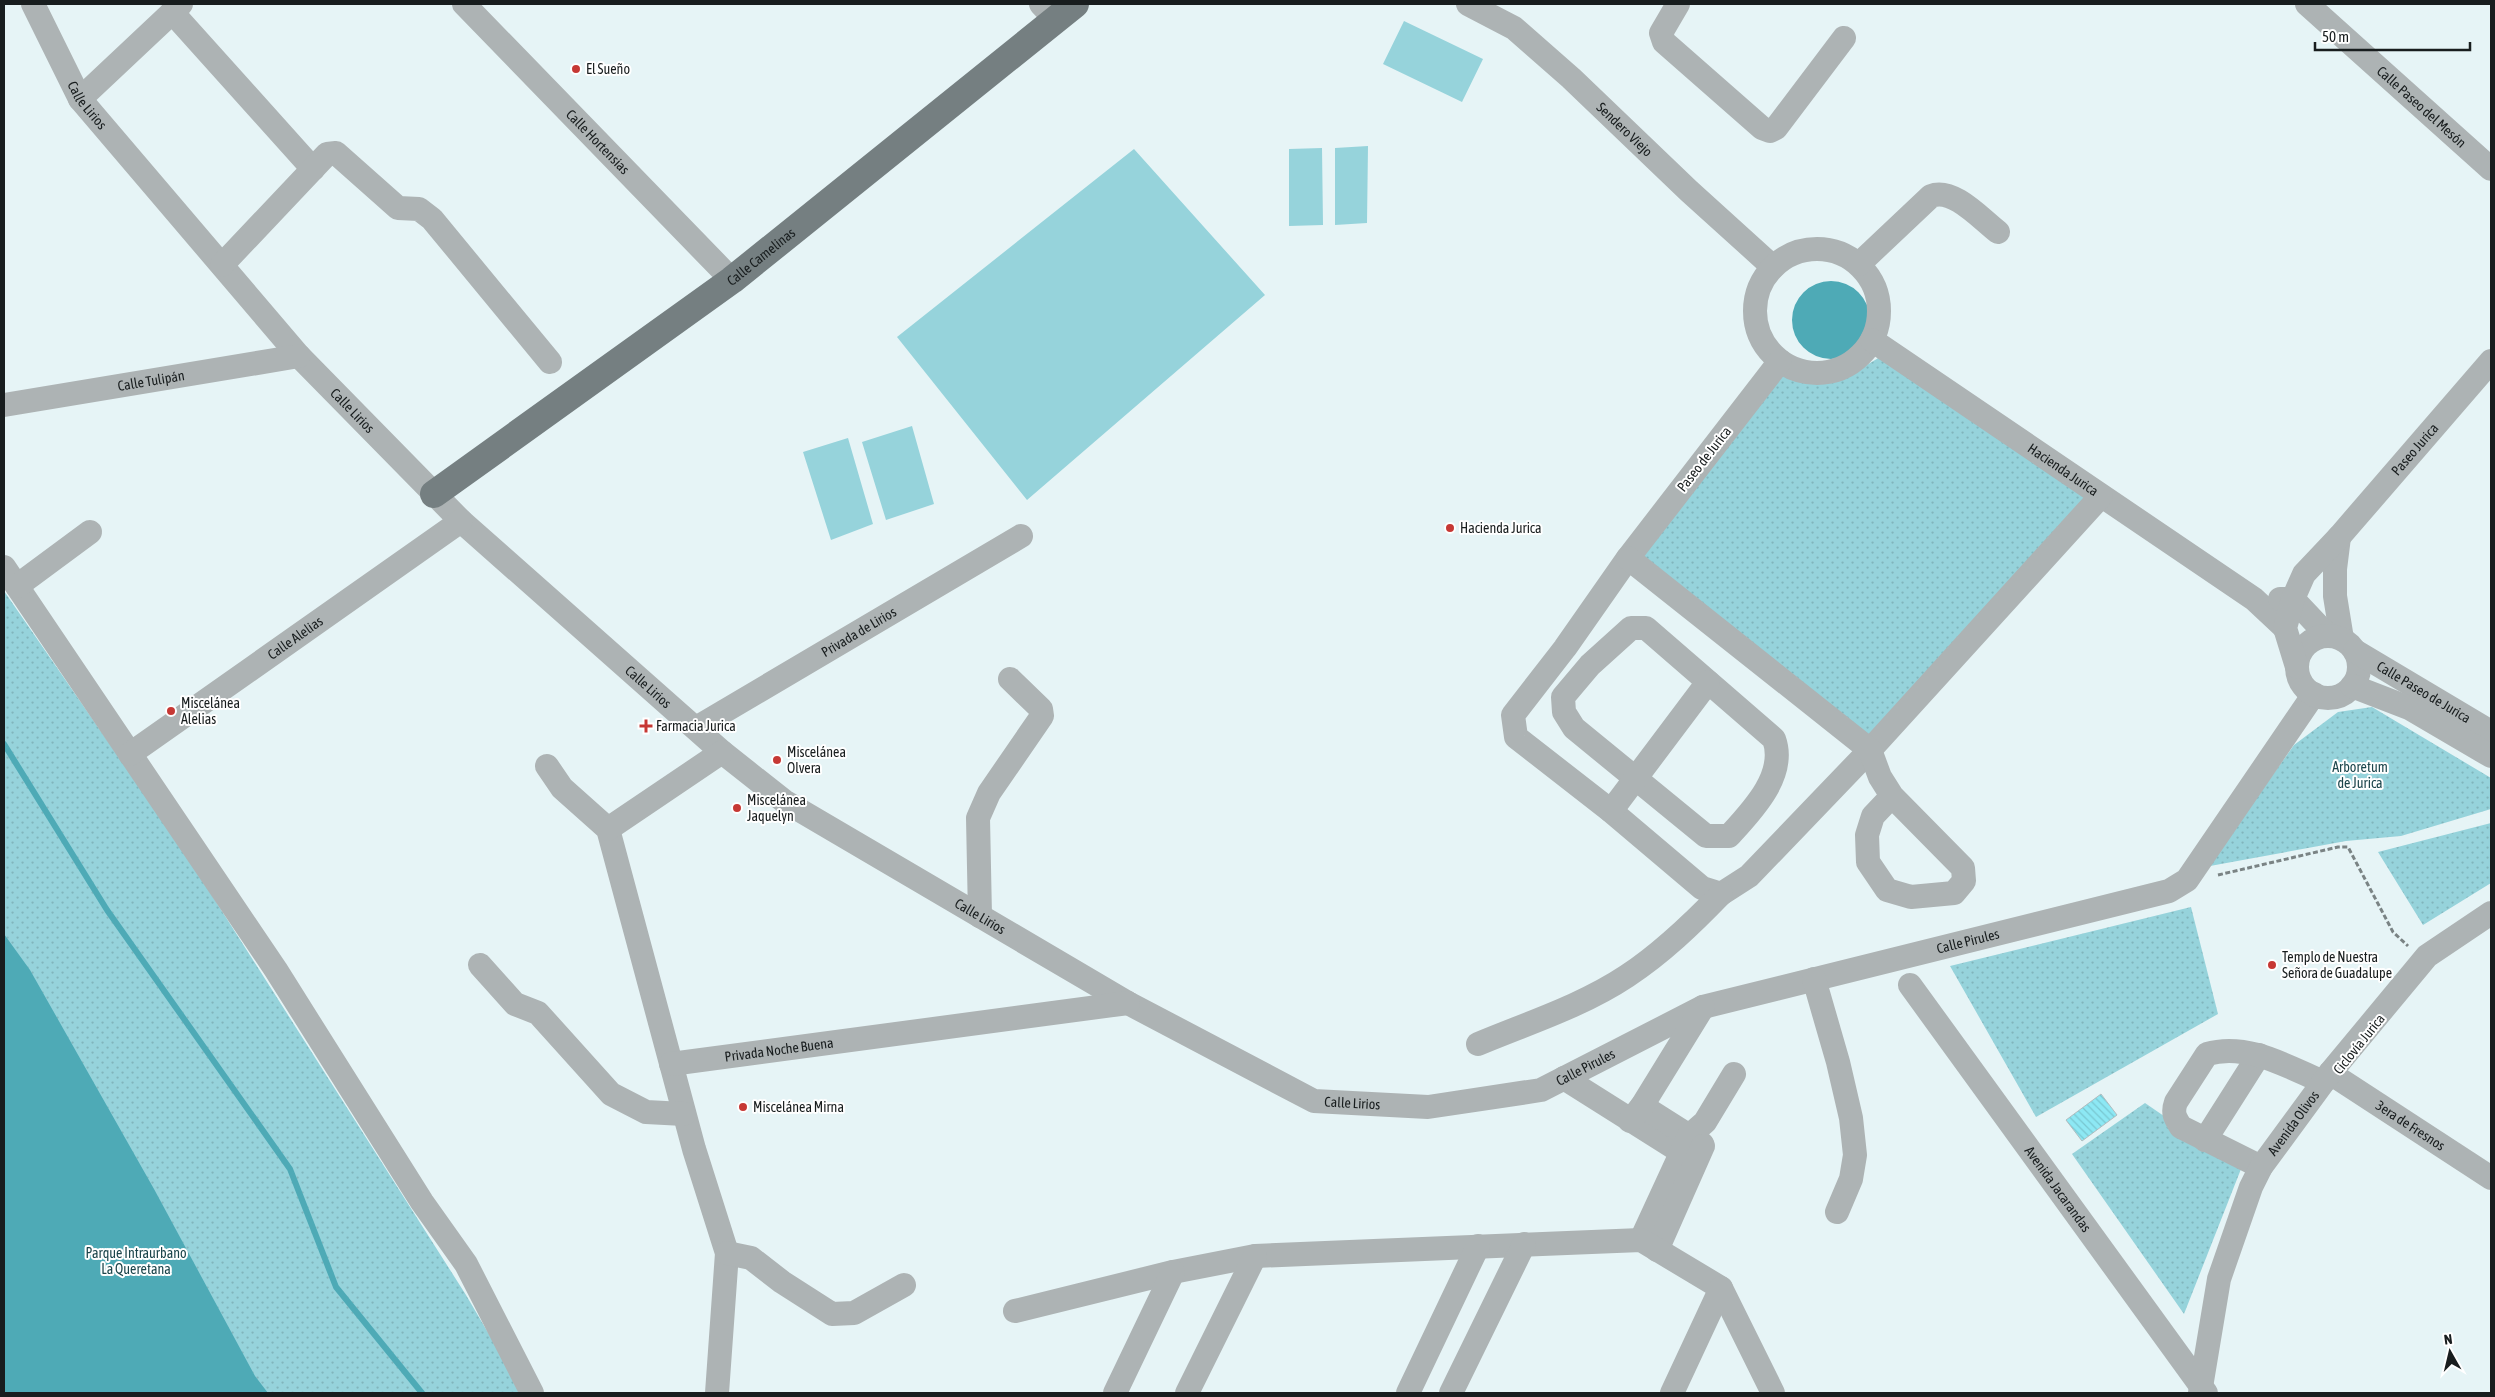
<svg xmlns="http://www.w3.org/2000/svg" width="2495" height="1397" viewBox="0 0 2495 1397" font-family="'Asap Condensed',sans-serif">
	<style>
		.grass { fill: #96d3db }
		.park { fill: url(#park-dots) }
		.water { fill: #4eaab6 }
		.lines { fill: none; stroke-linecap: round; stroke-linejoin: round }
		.stream { stroke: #4eaab6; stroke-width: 6 }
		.building { fill: url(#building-back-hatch); stroke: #b0bdbf }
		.path { stroke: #7a8384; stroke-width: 3; stroke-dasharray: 5 2.5; stroke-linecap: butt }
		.minor { stroke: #adb3b4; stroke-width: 24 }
		.major { stroke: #757f81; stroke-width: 28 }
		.poi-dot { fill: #c63834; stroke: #fff; stroke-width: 2 }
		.labels { text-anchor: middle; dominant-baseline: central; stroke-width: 4; stroke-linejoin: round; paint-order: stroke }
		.poi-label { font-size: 14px; fill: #181d1e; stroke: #fff; text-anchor: start }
		.street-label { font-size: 14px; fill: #181d1e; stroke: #fff }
		.park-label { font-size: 14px; fill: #1b454b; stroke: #fff }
	</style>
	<defs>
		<pattern id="park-dots" width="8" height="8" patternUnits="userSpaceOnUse" patternTransform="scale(1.25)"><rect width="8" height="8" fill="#96d3db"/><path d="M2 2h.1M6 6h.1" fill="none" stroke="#81b5bc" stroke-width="1.8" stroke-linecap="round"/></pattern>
		<pattern id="building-back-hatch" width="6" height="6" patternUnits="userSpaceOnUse" patternTransform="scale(1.25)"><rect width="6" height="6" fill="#8de8f4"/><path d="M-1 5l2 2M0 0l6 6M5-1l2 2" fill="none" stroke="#79c7d1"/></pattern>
	</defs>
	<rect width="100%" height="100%" fill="#e6f4f6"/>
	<path class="grass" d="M1404,21L1483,59L1462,102L1383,64Z
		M1368,146L1367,223L1335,225V148Z
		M1322,148L1323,225L1289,226V149Z
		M1134,149L1265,295L1027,500L897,337Z
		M912,426L934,504L886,520L862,442Z
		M848,438L873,524L831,540L803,452Z"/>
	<path class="park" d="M1880,357L2090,496L1868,738L1640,557L1781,374L1842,380Z
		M4,591L185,853L466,1295L507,1365L530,1393H4Z
		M2372,707L2491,778V809L2401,836L2346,841L2210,866L2212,860L2294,745L2338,712Z
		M2491,823V883L2423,925L2378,852Z
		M2191,907L2218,1014L2036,1117L1950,966Z
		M2145,1103L2241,1169L2184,1314L2072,1154Z"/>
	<path class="water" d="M1792 320a39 39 0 1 1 78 0a39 39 0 1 1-78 0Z
		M4,934L30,970L154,1189L255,1376L268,1393H4Z"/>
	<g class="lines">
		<path class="stream" d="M4,744L107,910L290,1169L336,1287L422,1393"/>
	</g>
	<path class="building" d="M2101,1094L2117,1115L2082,1141L2066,1120Z"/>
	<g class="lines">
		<path class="path" d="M2218,875L2338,847H2348L2393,932L2408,946"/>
		<g class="minor">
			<path id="s1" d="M33,4L80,99L299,356L461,521L722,752L784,801L1128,1003L1314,1101L1428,1107L1541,1090L1703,1007L2169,891L2187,880L2314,694"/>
			<path id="s2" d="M464,4L732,280"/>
			<path d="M1041,4L1055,19"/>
			<path id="s3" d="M1468,4L1514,28L1571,78L1689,191L1773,267"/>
			<path d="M1678,4L1661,33L1664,42L1762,128L1770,131L1776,128L1844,38"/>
			<path id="s4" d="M2307,4L2491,169"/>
			<path d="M172,12L313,169"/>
			<path d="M80,99L181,4"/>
			<circle cx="1817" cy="311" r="62"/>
			<path d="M1859,264L1931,196C1953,187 1981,219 1998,232"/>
			<path d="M222,265L327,154L336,153L398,208L419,209L432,219L550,362"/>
			<path id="s5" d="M1872,340L2254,599L2285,628"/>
			<path d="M1780,361L1628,558L1565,648L1513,715L1516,737L1611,811L1702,888L1721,894L1749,876L1870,750L2101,496"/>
			<path id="s6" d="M4,405L299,356"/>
			<path d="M2339,537L2335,569V596L2342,639"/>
			<path d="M1628,558L1870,750L1880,777L1892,796L1963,868L1964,881L1954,893L1911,897L1887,890L1868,862L1867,835L1873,816L1892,796"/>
			<path d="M4,567L276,970L422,1202L466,1264L532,1393"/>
			<path d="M17,586L90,532"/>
			<path d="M2280,599H2293L2327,635"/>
			<path d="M1631,628H1646L1774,739C1787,775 1752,811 1729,836H1706L1574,728L1564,712L1563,697L1590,665Z"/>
			<circle cx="2328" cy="667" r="31"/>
			<path id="s7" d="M2355,651L2491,732"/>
			<path id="s8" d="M2297,667L2285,628L2293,599L2304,574L2339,537L2491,361"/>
			<path d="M2352,686L2409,708L2491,756"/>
			<path id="s9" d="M696,728L1021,536"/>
			<path id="s10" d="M130,754L461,521"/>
			<path d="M547,766L562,788L608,829L694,1149L727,1253L717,1393"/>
			<path d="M1611,811L1708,682"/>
			<path d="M608,829L722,752"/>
			<path d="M980,916L978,818L989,793L1042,716L1041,709L1010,679"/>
			<path d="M480,965L515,1004L538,1013L611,1094L646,1112L684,1114"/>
			<path d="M1814,979L1838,1062L1851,1118L1855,1155L1851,1179L1837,1212"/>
			<path id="s11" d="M1910,985L2206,1393"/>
			<path d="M1478,1044C1528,1023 1582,1006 1627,976C1662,953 1692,924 1721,894"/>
			<path id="s12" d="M671,1064L1128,1003"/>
			<path id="s13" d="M2330,1073L2491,1178"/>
			<path d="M1564,1078L1694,1160"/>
			<path d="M1642,1106L1702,1144"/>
			<path d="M1630,1121L1642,1106L1703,1007"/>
			<path d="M2205,1140L2259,1055"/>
			<path d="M2261,1167L2181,1127C2175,1118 2172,1113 2176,1102L2207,1054C2247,1042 2288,1067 2323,1082"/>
			<path d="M1641,1240L1689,1136L1705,1122L1734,1074"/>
			<path d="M1657,1250L1703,1146"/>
			<path d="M727,1253L751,1258L782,1282L832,1314L854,1313L904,1285"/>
			<path d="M1015,1311L1173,1272L1255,1256L1641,1240L1721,1288L1773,1393"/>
			<path d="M1115,1393L1173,1272"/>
			<path d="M1187,1393L1255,1256"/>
			<path d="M1408,1393L1478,1246"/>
			<path d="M1451,1393L1524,1244"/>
			<path d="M1672,1393L1721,1288"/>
			<path id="s14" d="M2200,1393L2219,1279L2251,1187L2261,1167L2330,1073L2427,956L2491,913"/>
		</g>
		<path class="major" id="s15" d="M434,494L732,280L1075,4"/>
	</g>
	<g class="poi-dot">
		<circle cx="576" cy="69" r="5"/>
		<circle cx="1450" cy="528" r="5"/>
		<circle cx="171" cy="711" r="5"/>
		<path d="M643.5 718.5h5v5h5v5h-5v5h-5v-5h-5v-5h5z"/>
		<circle cx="777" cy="760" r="5"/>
		<circle cx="737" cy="808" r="5"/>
		<circle cx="2272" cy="965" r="5"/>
		<circle cx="743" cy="1107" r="5"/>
	</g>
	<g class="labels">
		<g class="poi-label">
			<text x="586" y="69">El Sueño</text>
			<text x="1460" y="528">Hacienda Jurica</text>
			<text x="181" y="703">Miscelánea<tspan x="181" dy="16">Alelias</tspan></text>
			<text x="656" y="726">Farmacia Jurica</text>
			<text x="787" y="752">Miscelánea<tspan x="787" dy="16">Olvera</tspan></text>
			<text x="747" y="800">Miscelánea<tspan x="747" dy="16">Jaquelyn</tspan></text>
			<text x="2282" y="957">Templo de Nuestra<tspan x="2282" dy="16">Señora de Guadalupe</tspan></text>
			<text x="753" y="1107">Miscelánea Mirna</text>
		</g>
		<g class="street-label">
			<text stroke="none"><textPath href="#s1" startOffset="115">Calle Lirios</textPath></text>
			<text stroke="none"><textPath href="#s4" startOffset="154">Calle Paseo del Mesón</textPath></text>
			<text stroke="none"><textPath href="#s3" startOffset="202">Sendero Viejo</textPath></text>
			<text stroke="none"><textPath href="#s2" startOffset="192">Calle Hortensias</textPath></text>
			<text stroke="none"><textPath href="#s15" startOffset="404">Calle Camelinas</textPath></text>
			<text stroke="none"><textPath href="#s6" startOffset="149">Calle Tulipán</textPath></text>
			<text stroke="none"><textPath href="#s1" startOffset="520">Calle Lirios</textPath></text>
			<text stroke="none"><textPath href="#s8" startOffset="265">Paseo Jurica</textPath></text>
			<text transform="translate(1704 459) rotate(-52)">Paseo de Jurica</text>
			<text stroke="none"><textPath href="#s5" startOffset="231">Hacienda Jurica</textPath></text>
			<text stroke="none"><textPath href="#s9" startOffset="189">Privada de Lirios</textPath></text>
			<text stroke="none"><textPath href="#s10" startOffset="202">Calle Alelias</textPath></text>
			<text stroke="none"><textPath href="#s1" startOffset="925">Calle Lirios</textPath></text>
			<text stroke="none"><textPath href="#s7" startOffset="80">Calle Paseo de Jurica</textPath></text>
			<text stroke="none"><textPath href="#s1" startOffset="1330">Calle Lirios</textPath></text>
			<text stroke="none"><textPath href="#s1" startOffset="2395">Calle Pirules</textPath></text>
			<text transform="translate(2359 1044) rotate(-51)">Ciclovía Jurica</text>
			<text stroke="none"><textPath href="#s12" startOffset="109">Privada Noche Buena</textPath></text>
			<text stroke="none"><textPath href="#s1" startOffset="1990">Calle Pirules</textPath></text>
			<text stroke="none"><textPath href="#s1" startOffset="1750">Calle Lirios</textPath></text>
			<text stroke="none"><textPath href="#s14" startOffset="290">Avenida Olivos</textPath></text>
			<text stroke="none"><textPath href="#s13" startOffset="96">3era de Fresnos</textPath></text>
			<text stroke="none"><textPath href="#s11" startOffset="252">Avenida Jacarandas</textPath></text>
		</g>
		<g class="park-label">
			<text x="2360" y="767">Arboretum<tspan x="2360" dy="16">de Jurica</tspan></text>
			<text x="136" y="1253">Parque Intraurbano<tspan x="136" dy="16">La Queretana</tspan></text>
		</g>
	</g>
	<rect width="2495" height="1397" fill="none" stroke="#181d1e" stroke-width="10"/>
	<g transform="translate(2450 1352) rotate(352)" stroke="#ffffff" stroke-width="4" paint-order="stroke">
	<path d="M0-4L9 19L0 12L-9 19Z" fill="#181d1e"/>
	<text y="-8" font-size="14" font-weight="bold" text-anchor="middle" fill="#181d1e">N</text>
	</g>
	<path d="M2315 42v8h155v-8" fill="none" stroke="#181d1e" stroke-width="2.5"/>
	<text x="2322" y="42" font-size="15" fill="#181d1e" stroke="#ffffff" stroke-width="4" paint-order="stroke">50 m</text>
</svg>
